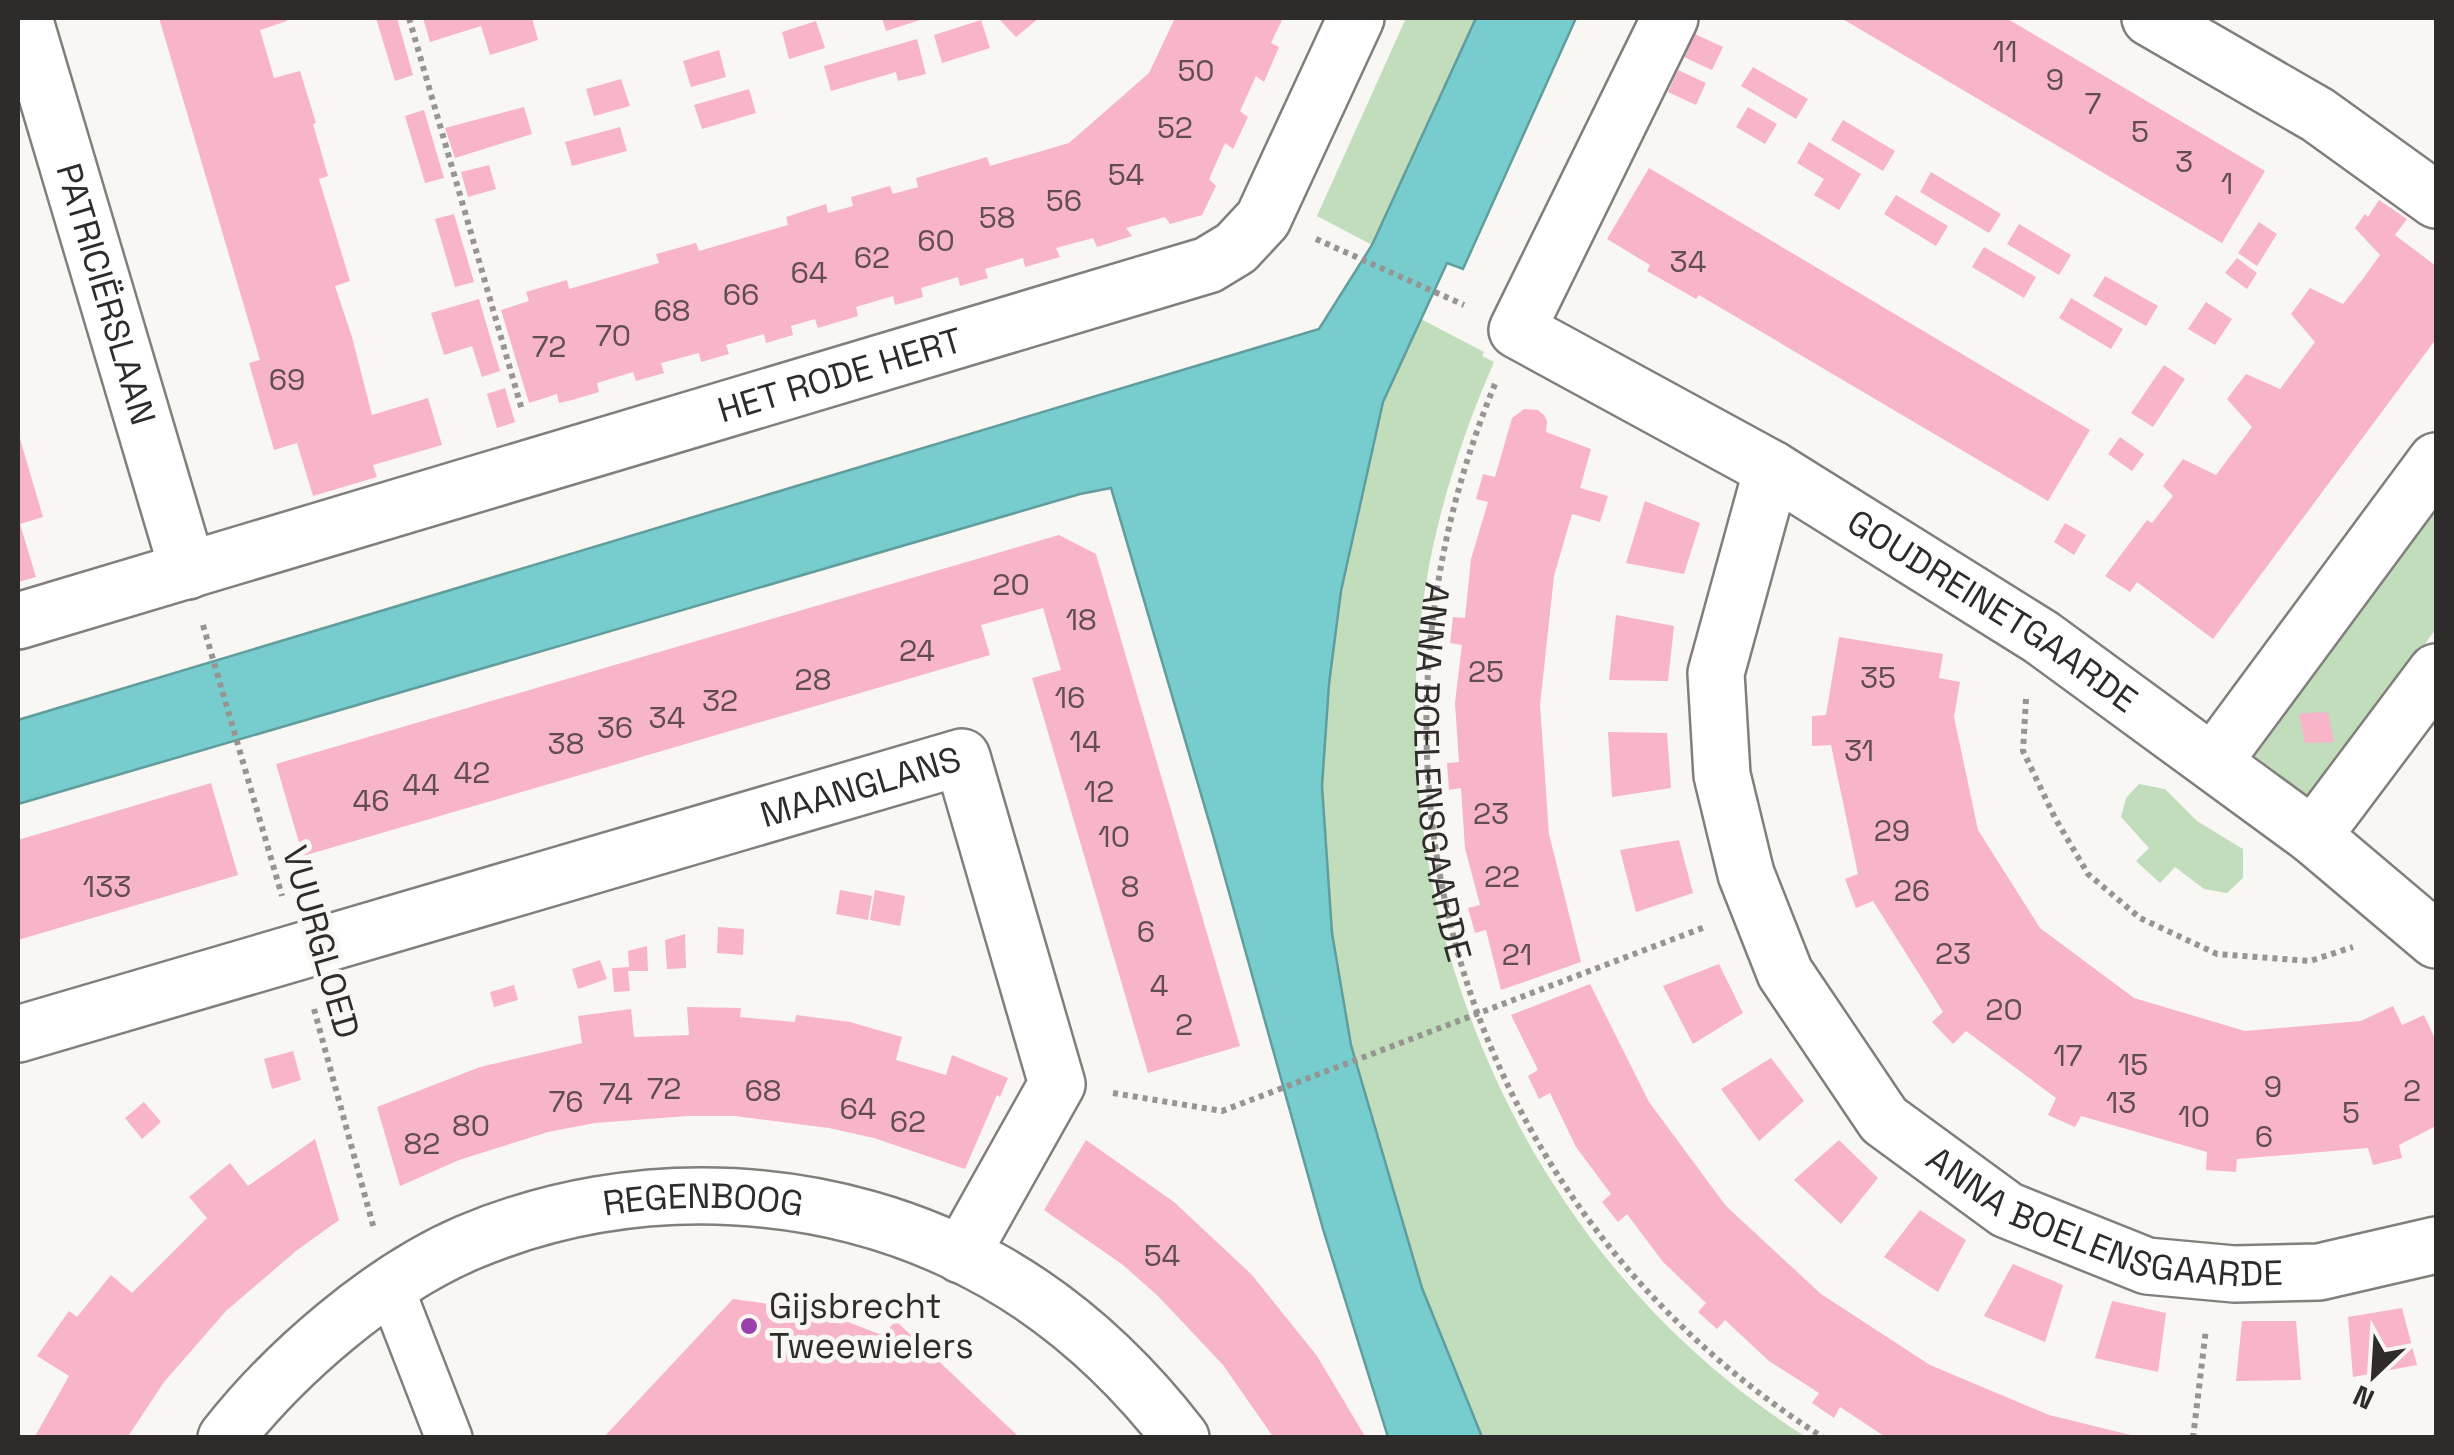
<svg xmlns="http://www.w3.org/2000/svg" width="2454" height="1455" viewBox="0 0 2454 1455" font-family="'Space Grotesk',sans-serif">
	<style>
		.green { fill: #c1ddbb }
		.water { fill: #77cdcd; stroke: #619d9c; stroke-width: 2.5 }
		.building { fill: #f8b4c9 }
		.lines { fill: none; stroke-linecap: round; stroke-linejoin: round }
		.pedestrian-casing { stroke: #817f7b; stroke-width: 50 }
		.minor-casing { stroke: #817f7b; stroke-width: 60 }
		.path { stroke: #979592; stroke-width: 6; stroke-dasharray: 5 5; stroke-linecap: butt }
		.pedestrian { stroke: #fff; stroke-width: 45 }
		.minor { stroke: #fff; stroke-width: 55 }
		.poi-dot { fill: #9a40ac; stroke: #f9f7f3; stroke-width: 4 }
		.labels { text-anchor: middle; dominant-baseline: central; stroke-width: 10; stroke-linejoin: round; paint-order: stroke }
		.number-label { font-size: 30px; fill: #604e52 }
		.street-label { font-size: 35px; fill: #2d2c2a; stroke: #f9f7f3 }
		.poi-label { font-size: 35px; fill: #2d2c2a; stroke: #f9f7f3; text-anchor: start }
	</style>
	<rect width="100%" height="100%" fill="#f9f7f3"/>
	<path class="green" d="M1406,18H1476L1372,245L1317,216Z
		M1421,319L1484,352L1482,356L1494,362C1453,456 1423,558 1417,661C1398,966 1546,1273 1806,1437H1482L1422,1288L1351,1045L1332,933L1322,786L1329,684L1341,591L1383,402Z
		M2436,510V629L2311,798L2255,756Z
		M2139,784L2165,789L2197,821L2243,849V878L2227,893L2204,889L2175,867L2160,883L2136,861L2149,848L2121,817L2126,798Z"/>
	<path class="water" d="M1476,18H1576L1463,269L1447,263L1383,402L1341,591L1329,684L1322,786L1332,933L1351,1045L1422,1288L1482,1437H1388L1323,1229L1213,835L1111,488L1080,494L18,804V720L1319,329L1372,245Z"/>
	<path class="building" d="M159,18H286L287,21L260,30L274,78L300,71L316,123L313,124L328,176L319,179L350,281L335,286L352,337L372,415L428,398L442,445L373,465L377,477L313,496L297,443L274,450L249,363L260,360Z
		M376,18H397L413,75L395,81Z
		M423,18H532L538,40L490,55L481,26L430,42Z
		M882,18H926L886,31Z
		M998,18H1039L1016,37Z
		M1175,18H1283L1271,43L1279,47L1264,82L1256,76L1240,111L1248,117L1233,149L1225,143L1209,179L1216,186L1202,215L1170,224L1165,217L1126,228L1132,236L1097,247L1093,238L1056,248L1060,257L1025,267L1023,258L985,269L988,278L960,286L958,277L921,288L923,297L895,305L893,296L856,307L858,316L818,328L815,319L791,326L793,335L766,343L764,334L726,345L729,354L701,362L699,353L661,363L664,373L636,381L633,372L597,383L599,392L572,400L559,403L557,394L529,403L501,310L529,301L526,292L567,280L569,289L659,263L656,254L696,243L699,251L788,225L786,217L826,204L828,213L853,206L851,197L890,186L893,194L918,187L916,178L953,167L987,157L990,166L1069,143L1149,73Z
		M1841,18H2006L2265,171L2222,243Z
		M981,20L990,48L942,63L934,35Z
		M816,21L825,48L789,59L782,32Z
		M1695,34L1723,47L1712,70L1684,57Z
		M917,39L926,74L898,81L896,72L831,91L824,66Z
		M719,50L726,77L691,87L683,61Z
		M1753,67L1808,99L1796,119L1741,86Z
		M1678,70L1706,83L1696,105L1668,92Z
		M621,79L630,106L594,116L586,89Z
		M749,89L756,113L702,129L694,105Z
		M524,107L532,134L455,158L445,128Z
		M1748,107L1777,124L1765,144L1736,127Z
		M424,110L444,178L425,183L405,116Z
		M1843,120L1895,151L1883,171L1831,140Z
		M620,127L627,151L572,166L565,142Z
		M1809,142L1861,174L1839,210L1814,195L1824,179L1797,163Z
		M489,165L496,189L468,197L461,172Z
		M1649,168L2090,430L2048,501L1699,295L1696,299L1647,271L1650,265L1607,239Z
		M1931,172L2001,214L1989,233L1920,192Z
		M1896,195L1948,226L1936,246L1884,214Z
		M2379,200L2407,219L2395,235L2436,266V339L2213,639L2137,582L2130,592L2105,576L2147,520L2152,523L2173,496L2163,486L2183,459L2216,475L2252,427L2227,399L2246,374L2280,389L2315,342L2291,314L2310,288L2343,304L2362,280L2380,255L2355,228L2365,214L2368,217Z
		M454,214L474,282L455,287L435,219Z
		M2259,222L2277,234L2257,266L2238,253Z
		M2019,224L2071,255L2059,275L2007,244Z
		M1984,247L2036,277L2024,298L1972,267Z
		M2237,258L2257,273L2247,289L2225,273Z
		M2105,276L2158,306L2146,326L2093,296Z
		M2071,298L2123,329L2111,349L2059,318Z
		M479,299L500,371L482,377L472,346L444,355L431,313Z
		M2206,302L2232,319L2215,345L2188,329Z
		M2164,365L2185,379L2153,427L2131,413Z
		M505,388L515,422L497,428L487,394Z
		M1524,409L1538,410L1544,415L1547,421L1546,432L1591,449L1580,488L1608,496L1600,522L1572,514L1554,576L1540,705L1549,834L1581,962L1501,990L1486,930L1475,933L1468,908L1480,905L1465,848L1461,788L1449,790L1447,763L1459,762L1455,703L1462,645L1450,643L1453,617L1465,618L1471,559L1488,502L1476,499L1483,474L1495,477L1512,418Z
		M18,432L43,517L20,524L36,577L18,582Z
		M2120,437L2144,454L2132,471L2108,454Z
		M1645,501L1700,523L1684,574L1626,563Z
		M2065,523L2086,535L2074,555L2054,542Z
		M1059,535L1096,554L1240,1046L1148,1073L1032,678L1061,670L1043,608L981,625L990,655L303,856L276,764Z
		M1616,615L1674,626L1668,681L1609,680Z
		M1839,637L1943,654L1939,678L1960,682L1954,717L1978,830L2040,928L2134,998L2245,1031L2361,1021L2393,1006L2402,1025L2424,1015L2436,1041V1126L2399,1145L2402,1158L2373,1165L2368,1148L2237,1159L2236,1172L2206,1170L2207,1152L2081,1116L2075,1127L2048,1115L2056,1098L1966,1031L1953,1044L1932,1022L1943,1012L1873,901L1856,908L1845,879L1858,874L1831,745L1812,746V716L1826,715Z
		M2319,712L2328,713L2334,742L2305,743L2299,714Z
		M1608,732L1667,733L1671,788L1612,797Z
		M211,783L238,875L18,940V840Z
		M1679,840L1693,893L1636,912L1620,850Z
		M840,890L872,896L868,920L836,914Z
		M875,890L905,896L900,926L870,920Z
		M718,927L744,929L743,955L717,953Z
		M685,934L686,968L667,969L665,940Z
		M647,946L648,971H628L630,991L614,992L612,968L629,967L628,951Z
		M600,960L607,979L578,989L572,969Z
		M1719,964L1743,1013L1693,1044L1663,986Z
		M1590,984L1649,1102L1726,1206L1821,1294L1930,1365L2049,1415L2143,1438H1887L1840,1407L1834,1418L1812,1403L1819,1393L1769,1361L1725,1320L1717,1329L1698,1312L1706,1303L1663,1262L1627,1214L1618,1222L1602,1202L1611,1194L1576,1147L1550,1093L1539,1099L1528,1076L1538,1070L1511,1015Z
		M514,985L518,1000L494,1007L490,992Z
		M687,1007L741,1008L740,1017L795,1022L796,1015L850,1022L902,1037L896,1060L946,1075L952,1055L1008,1078L1000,1097L997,1095L965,1169L874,1138L829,1128L735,1116H688L595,1123L548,1132L459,1160L400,1186L377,1107L480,1067L582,1043L578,1016L631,1009L634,1037L689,1035Z
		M293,1051L301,1080L272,1089L264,1059Z
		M1771,1058L1804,1101L1759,1141L1721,1089Z
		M144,1102L161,1122L142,1139L125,1118Z
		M315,1139L339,1220L296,1251L226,1311L164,1382L127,1438H34L69,1376L37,1356L69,1311L77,1317L111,1275L132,1293L207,1218L189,1197L230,1163L248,1186Z
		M1086,1140L1174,1202L1251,1274L1317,1356L1366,1438H1274L1223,1365L1158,1296L1123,1265L1044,1210Z
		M1839,1140L1878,1178L1841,1224L1794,1180Z
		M1920,1210L1966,1240L1938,1292L1884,1257Z
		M2013,1264L2063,1285L2045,1342L1984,1316Z
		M733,1299L792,1307L848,1322L882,1335L896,1321L1020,1438H603Z
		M2112,1301L2166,1313L2158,1372L2095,1358Z
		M2402,1308L2417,1365L2353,1377L2348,1317Z
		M2242,1321H2296L2301,1380L2236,1381Z"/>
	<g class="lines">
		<g class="pedestrian-casing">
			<path id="pedestrian" d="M390,1286L449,1438"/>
		</g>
		<g class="minor-casing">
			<g id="minor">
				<path id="s2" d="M24,18L188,571"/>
				<path id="s3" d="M1670,18L1517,330L1772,469L2041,637L2313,836L2436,940"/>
				<path d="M2150,18L2318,115L2436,200"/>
				<path id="s4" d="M1772,469L1716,673L1722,775L1746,874L1785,973L1884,1120L2007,1210L2147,1266L2234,1274L2319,1272L2436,1245"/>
				<path id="s5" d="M18,621L1208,265L1236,248L1263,219L1356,18"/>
				<path d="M2214,761L2436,461"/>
				<path d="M2313,836L2436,672"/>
				<path id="s6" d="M18,1034L962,757L1057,1084L961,1255"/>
				<path id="s7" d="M226,1438C285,1363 379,1281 467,1243C635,1172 835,1181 995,1272C1067,1313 1130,1372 1181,1438"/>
			</g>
		</g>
		<g class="path">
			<path d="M409,18L522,410"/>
			<path d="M1316,239L1464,305"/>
			<path id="s1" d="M1495,384C1333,776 1464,1210 1824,1438"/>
			<path d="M203,625L282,896"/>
			<path d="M2026,699L2023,751L2055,818L2088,874L2140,918L2217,954L2310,961L2353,947"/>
			<path d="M314,1009L374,1229"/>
			<path d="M1113,1093L1222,1111L1705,927"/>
			<path d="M2193,1438L2206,1329"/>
		</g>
		<use href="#pedestrian" class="pedestrian"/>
		<use href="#minor" class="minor"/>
	</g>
	<circle class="poi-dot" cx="749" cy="1326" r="10"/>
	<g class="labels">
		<g class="number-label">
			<text x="2005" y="51">11</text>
			<text x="1196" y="70">50</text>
			<text x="2055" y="79">9</text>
			<text x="2093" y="103">7</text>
			<text x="1175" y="127">52</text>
			<text x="2140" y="131">5</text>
			<text x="2184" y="161">3</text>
			<text x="1126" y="174">54</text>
			<text x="2227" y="183">1</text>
			<text x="1064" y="200">56</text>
			<text x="997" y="217">58</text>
			<text x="936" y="240">60</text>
			<text x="872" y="257">62</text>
			<text x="1688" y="261">34</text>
			<text x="809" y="272">64</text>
			<text x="741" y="294">66</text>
			<text x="672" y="310">68</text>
			<text x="613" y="335">70</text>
			<text x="549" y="346">72</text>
			<text x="287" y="379">69</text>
			<text x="1011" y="584">20</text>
			<text x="1081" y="619">18</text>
			<text x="917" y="650">24</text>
			<text x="1486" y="671">25</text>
			<text x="1878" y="677">35</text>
			<text x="813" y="679">28</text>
			<text x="1070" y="697">16</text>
			<text x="720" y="700">32</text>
			<text x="667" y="717">34</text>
			<text x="615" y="727">36</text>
			<text x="1085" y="741">14</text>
			<text x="566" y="743">38</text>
			<text x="1859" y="750">31</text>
			<text x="472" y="772">42</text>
			<text x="421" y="784">44</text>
			<text x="1099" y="791">12</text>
			<text x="371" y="800">46</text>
			<text x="1491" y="813">23</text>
			<text x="1892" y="830">29</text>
			<text x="1114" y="836">10</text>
			<text x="1502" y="876">22</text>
			<text x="107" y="886">133</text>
			<text x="1130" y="886">8</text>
			<text x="1912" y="890">26</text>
			<text x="1146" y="931">6</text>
			<text x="1953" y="953">23</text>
			<text x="1517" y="954">21</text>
			<text x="1159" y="985">4</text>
			<text x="2004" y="1009">20</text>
			<text x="1184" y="1024">2</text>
			<text x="2068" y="1055">17</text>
			<text x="2133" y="1064">15</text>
			<text x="2273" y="1086">9</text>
			<text x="664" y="1088">72</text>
			<text x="763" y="1090">68</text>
			<text x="2412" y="1090">2</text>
			<text x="616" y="1093">74</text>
			<text x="566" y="1101">76</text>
			<text x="2121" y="1102">13</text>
			<text x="858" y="1108">64</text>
			<text x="2351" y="1112">5</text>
			<text x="2194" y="1116">10</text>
			<text x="908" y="1121">62</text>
			<text x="471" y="1125">80</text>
			<text x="2264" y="1136">6</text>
			<text x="422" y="1143">82</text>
			<text x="1162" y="1255">54</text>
		</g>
		<g class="street-label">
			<text stroke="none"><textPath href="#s2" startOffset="288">PATRICIËRSLAAN</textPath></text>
			<text stroke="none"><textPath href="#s5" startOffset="858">HET RODE HERT</textPath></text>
			<text stroke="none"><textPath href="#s3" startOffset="900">GOUDREINETGAARDE</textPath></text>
			<text stroke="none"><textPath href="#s1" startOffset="398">ANNA BOELENSGAARDE</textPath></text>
			<text stroke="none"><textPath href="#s6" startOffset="878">MAANGLANS</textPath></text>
			<text transform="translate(321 942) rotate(74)">VUURGLOED</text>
			<text stroke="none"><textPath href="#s7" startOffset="555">REGENBOOG</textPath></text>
			<text stroke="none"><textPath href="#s4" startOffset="948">ANNA BOELENSGAARDE</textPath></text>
		</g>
		<g class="poi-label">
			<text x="769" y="1306">Gijsbrecht<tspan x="769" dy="40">Tweewielers</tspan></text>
		</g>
	</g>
	<rect width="2454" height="1455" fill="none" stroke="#2d2c2a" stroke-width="40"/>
	<g transform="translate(2374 1375) rotate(205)" stroke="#f9f7f3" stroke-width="8" paint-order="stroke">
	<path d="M0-8L18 38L0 25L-18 38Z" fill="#2d2c2a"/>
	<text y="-15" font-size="28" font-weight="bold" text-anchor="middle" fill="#2d2c2a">N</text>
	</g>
</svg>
